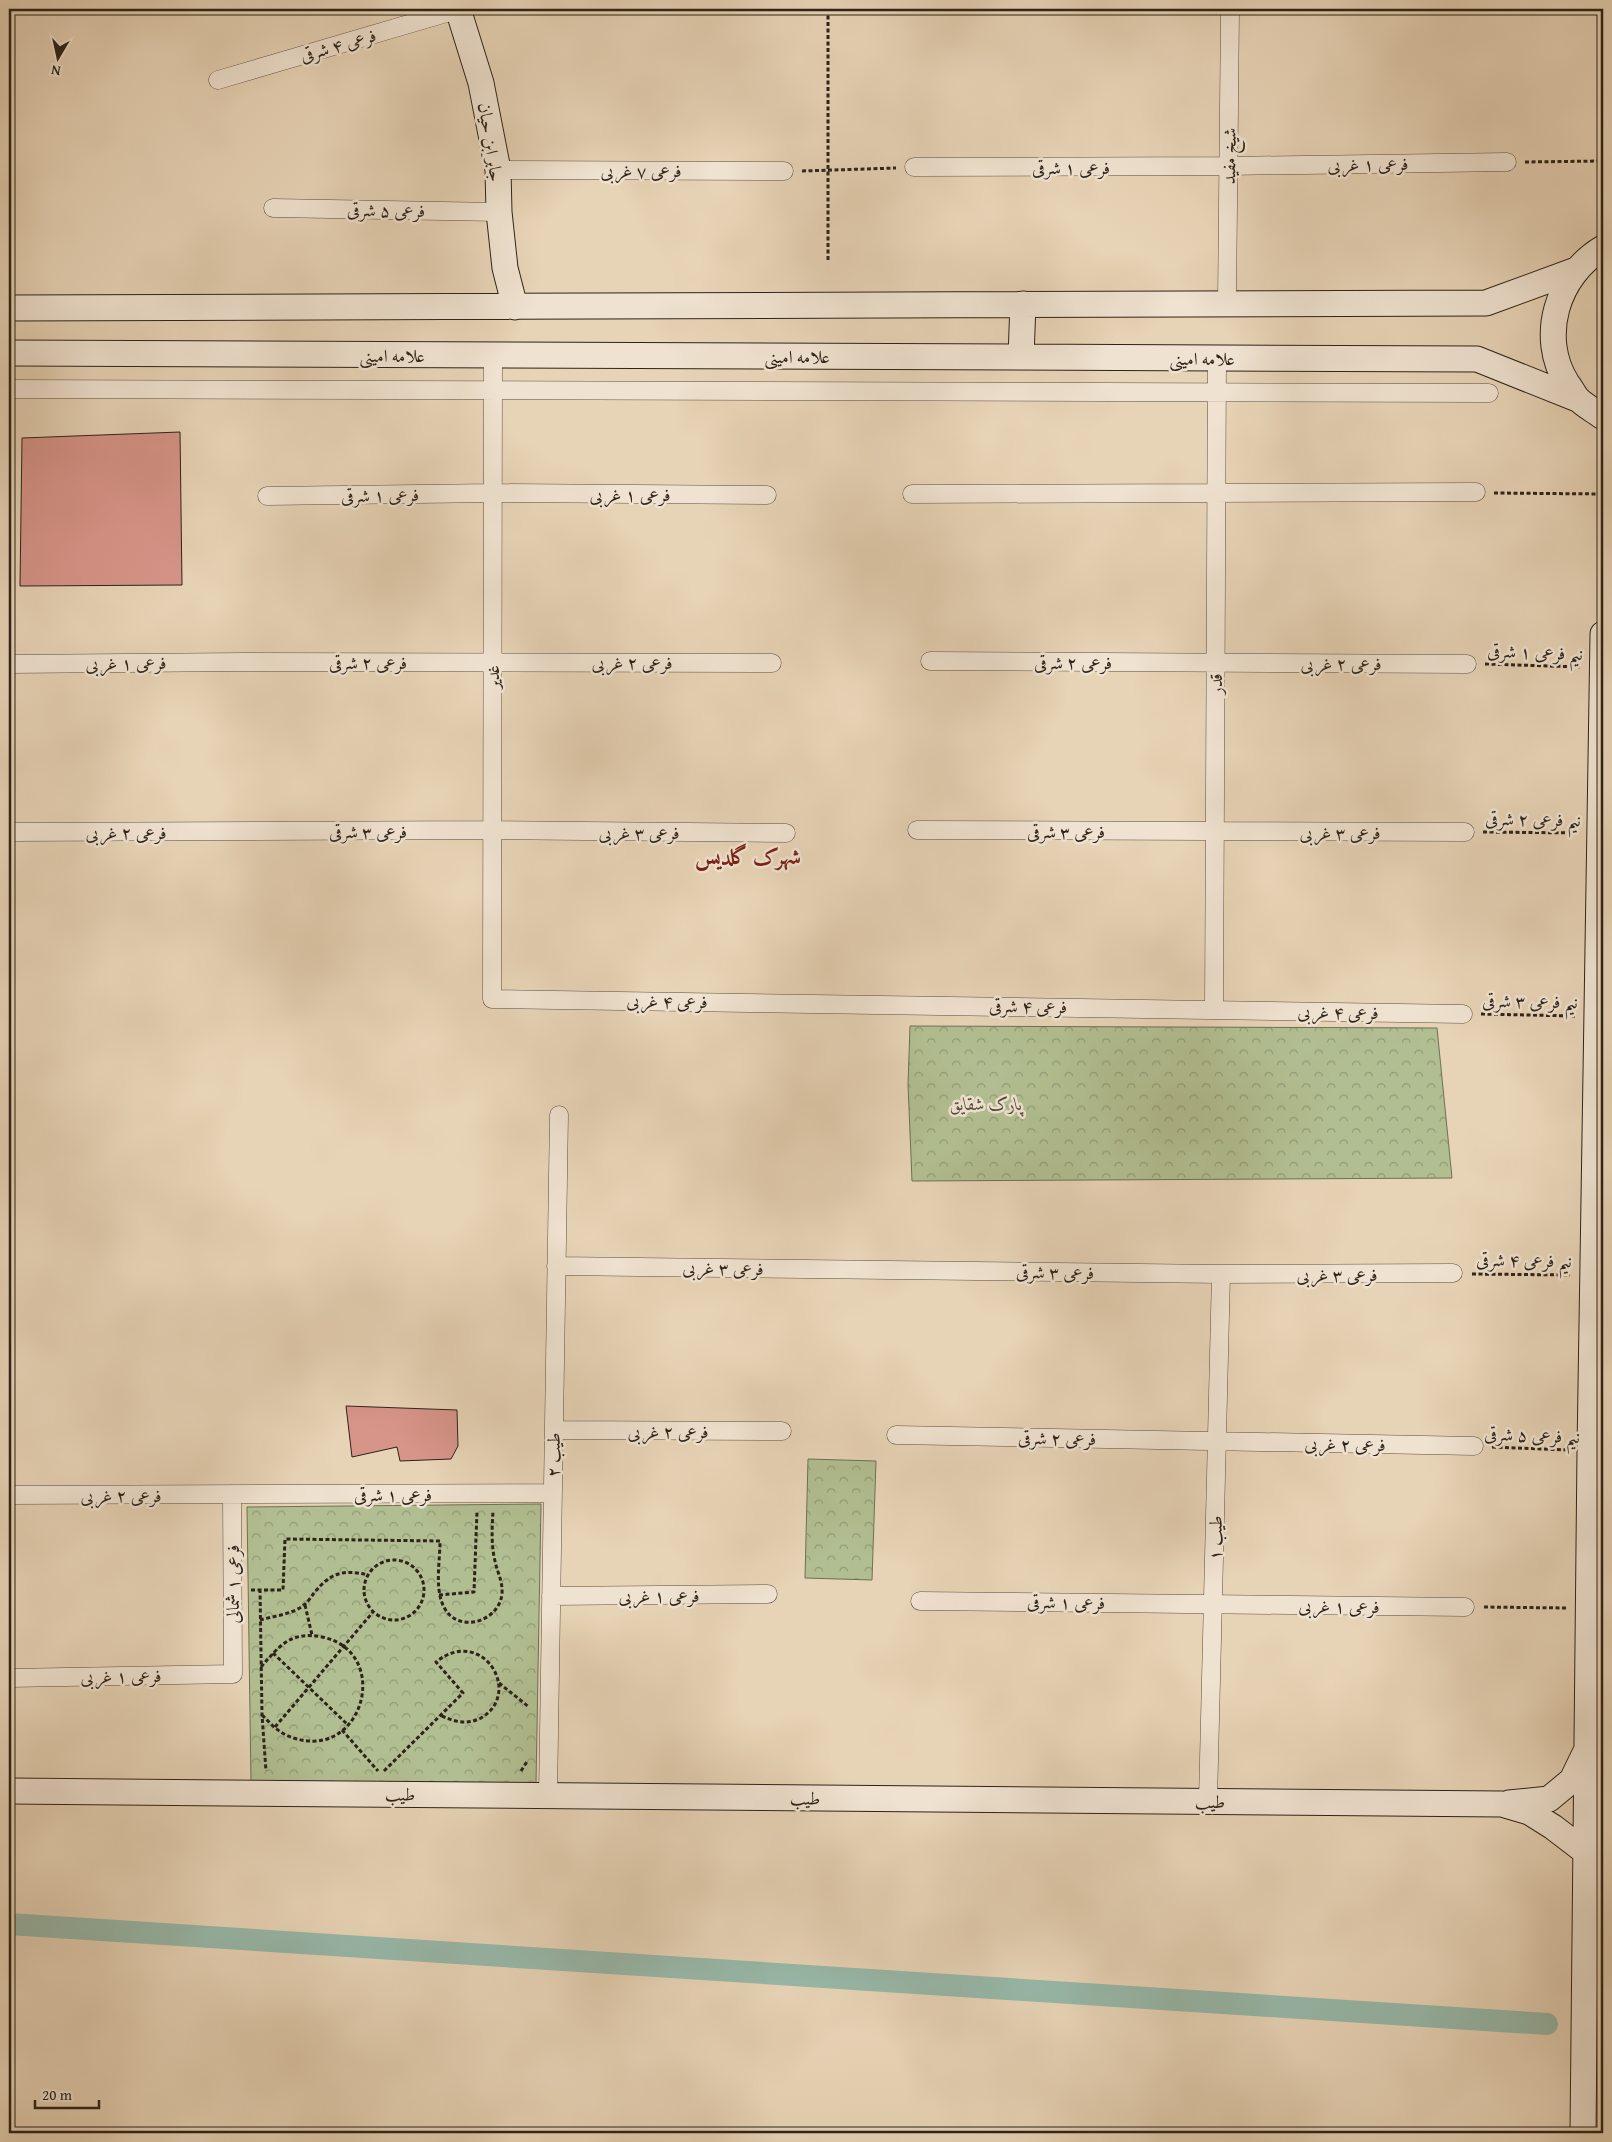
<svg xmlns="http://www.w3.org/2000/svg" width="1612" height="2142" viewBox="0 0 1612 2142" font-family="'Gentium Book Plus',Amiri,serif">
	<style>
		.park { fill: url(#park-crowns); stroke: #6f7055 }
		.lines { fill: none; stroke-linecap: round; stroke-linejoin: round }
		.canal { stroke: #97b8a9; stroke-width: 22 }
		.building { fill: #d79489; stroke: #2d2319 }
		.street-casing { stroke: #5c4f40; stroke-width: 19 }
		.secondary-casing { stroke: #2d2319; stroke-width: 27 }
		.path { stroke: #2d2319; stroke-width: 3; stroke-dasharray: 4 2.5; stroke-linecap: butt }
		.street { stroke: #efe2d0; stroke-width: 18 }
		.secondary { stroke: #efe2d0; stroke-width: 25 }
		.labels { text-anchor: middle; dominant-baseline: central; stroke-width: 5; stroke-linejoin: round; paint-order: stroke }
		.street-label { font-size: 18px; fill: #2d2319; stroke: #efe2d0 }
		.park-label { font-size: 18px; font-style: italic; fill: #4e4a37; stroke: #efe2d0 }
		.district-label { font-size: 22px; font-weight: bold; fill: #7a1f14; stroke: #efe2d0 }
	</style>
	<defs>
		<pattern id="park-crowns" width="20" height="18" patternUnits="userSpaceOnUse" patternTransform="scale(1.25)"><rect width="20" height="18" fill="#b1be91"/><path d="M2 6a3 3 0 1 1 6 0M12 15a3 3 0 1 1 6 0" fill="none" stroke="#909a76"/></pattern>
	</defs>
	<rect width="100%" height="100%" fill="#e7d3b6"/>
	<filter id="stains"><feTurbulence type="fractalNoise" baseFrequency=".004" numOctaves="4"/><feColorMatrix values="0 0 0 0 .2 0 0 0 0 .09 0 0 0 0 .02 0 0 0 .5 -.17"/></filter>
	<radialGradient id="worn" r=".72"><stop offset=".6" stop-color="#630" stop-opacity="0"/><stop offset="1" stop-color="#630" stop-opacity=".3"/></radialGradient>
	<path class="park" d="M910,1026L1437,1028L1452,1178L912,1181L908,1084Z
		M808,1459L876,1461L872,1580L805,1578Z
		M541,1504L536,1783L251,1782L247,1507Z"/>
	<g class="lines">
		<path class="canal" d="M9,1924L1547,2024"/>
	</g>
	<path class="building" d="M180,432L182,585L20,586L22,438Z
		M346,1406L457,1410L458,1446L451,1459L400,1461L397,1447L352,1457Z"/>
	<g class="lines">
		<g class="street-casing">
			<path id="street" d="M218,80L460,9
				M914,167L1228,166L1507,162
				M498,170L784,171
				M273,208L499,212
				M1227,303L1230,9
				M493,355L492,999L1463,1014
				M9,389L1489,393
				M912,494L1476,492
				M267,496L493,493L767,495
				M930,661L1467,664
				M9,664L244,662L772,663
				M917,830L1465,832
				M9,832L492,830L786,833
				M1214,1010L1217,358
				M556,1266L1221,1274L1453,1273
				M554,1430L782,1431
				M896,1435L1474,1446
				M9,1495L553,1493
				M551,1596L768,1594
				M920,1601L1465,1607
				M9,1678L233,1674L232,1494
				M548,1796L559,1115
				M1208,1801L1221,1274"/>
		</g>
		<g class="secondary-casing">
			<path id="secondary" d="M458,9L481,83L498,170L499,212L505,268L515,307
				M1603,248C1557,275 1538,337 1567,383C1571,388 1574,395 1578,399C1585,406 1595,411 1603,417
				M9,308L1486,303L1576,270
				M9,353L1477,359L1577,399
				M1021,357L1023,304
				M9,1791L1502,1804L1529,1812L1553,1827L1587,1853
				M1509,1803L1549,1799L1572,1780L1585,1753
				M1583,2133L1590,1450L1603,634"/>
		</g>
		<path class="path" d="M1525,162L1603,161
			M802,171L896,168
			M828,260V9
			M1494,493L1603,494
			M1485,664L1581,667
			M1483,832L1577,833
			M1481,1014L1575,1016
			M1472,1274L1570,1275
			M1492,1447L1568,1450
			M364 1590a30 30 0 1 1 60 0a30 30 0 1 1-60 0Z
			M260,1589L262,1715L266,1771
			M251,1590H283L285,1539L440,1541C440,1562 434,1591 445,1609C460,1634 499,1621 502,1594C503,1581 497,1572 495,1561C491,1545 492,1527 493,1511
			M439,1595L474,1592L477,1511
			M305,1605L312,1635
			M1484,1607L1567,1608
			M260,1620C274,1616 293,1614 304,1605C308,1602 311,1597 314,1593C330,1573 343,1569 368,1575
			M273,1653L348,1725
			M261,1667C280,1645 291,1631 322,1637C395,1652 362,1769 286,1735C277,1731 269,1722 262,1715
			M499,1683L529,1707
			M275,1727L373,1612
			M342,1730L378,1771
			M384,1771L463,1693L436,1662C482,1625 524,1693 481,1718C467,1725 454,1722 440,1715
			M521,1771L528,1760"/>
		<use href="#street" class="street"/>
		<use href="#secondary" class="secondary"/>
	</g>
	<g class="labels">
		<g class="street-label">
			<text transform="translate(338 45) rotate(-16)">فرعی ۴ شرقی</text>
			<text transform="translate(491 142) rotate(81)">جابر ابن حیان</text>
			<text transform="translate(1229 156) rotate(-89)">شیخ مفید</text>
			<text transform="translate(1368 164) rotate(-1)">فرعی ۱ غربی</text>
			<text x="1071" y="167">فرعی ۱ شرقی</text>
			<text x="641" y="170">فرعی ۷ غربی</text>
			<text transform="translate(386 210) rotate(1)">فرعی ۵ شرقی</text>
			<text x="392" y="355">علامه امینی</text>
			<text x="797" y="356">علامه امینی</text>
			<text x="1202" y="358">علامه امینی</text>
			<text x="630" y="494">فرعی ۱ غربی</text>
			<text transform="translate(380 495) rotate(-1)">فرعی ۱ شرقی</text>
			<text transform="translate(1535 652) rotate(2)">نیم فرعی ۱ شرقی</text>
			<text x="368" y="662">فرعی ۲ شرقی</text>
			<text x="632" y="662">فرعی ۲ غربی</text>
			<text x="1073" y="662">فرعی ۲ شرقی</text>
			<text transform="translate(126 663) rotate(-1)">فرعی ۱ غربی</text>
			<text x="1341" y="663">فرعی ۲ غربی</text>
			<text transform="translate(492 677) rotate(-90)">غدیر</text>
			<text transform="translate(1215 684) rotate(-90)">قدر</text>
			<text transform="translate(1533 819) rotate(1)">نیم فرعی ۲ شرقی</text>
			<text x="368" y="831">فرعی ۳ شرقی</text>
			<text x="1066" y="831">فرعی ۳ شرقی</text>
			<text x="126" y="832">فرعی ۲ غربی</text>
			<text x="639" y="832">فرعی ۳ غربی</text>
			<text x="1340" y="832">فرعی ۳ غربی</text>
			<text transform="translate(667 1001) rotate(1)">فرعی ۴ غربی</text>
			<text transform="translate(1530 1001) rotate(1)">نیم فرعی ۳ شرقی</text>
			<text transform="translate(1028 1006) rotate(1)">فرعی ۴ شرقی</text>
			<text transform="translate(1338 1012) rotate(1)">فرعی ۴ غربی</text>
			<text transform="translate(1524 1260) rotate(1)">نیم فرعی ۴ شرقی</text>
			<text transform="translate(723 1268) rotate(1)">فرعی ۳ غربی</text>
			<text transform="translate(1055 1272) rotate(1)">فرعی ۳ شرقی</text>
			<text x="1337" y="1274">فرعی ۳ غربی</text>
			<text x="668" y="1431">فرعی ۲ غربی</text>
			<text transform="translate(1532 1435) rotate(2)">نیم فرعی ۵ شرقی</text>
			<text transform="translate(1057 1438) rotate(1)">فرعی ۲ شرقی</text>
			<text transform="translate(1345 1444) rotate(1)">فرعی ۲ غربی</text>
			<text transform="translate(553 1455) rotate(-89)">طیب ۲</text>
			<text x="393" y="1494">فرعی ۱ شرقی</text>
			<text x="121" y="1495">فرعی ۲ غربی</text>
			<text transform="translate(1215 1538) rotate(-89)">طیب ۱</text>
			<text transform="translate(232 1584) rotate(-90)">فرعی ۱ شمالی</text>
			<text x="659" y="1595">فرعی ۱ غربی</text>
			<text transform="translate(1066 1602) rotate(1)">فرعی ۱ شرقی</text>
			<text transform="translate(1339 1606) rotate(1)">فرعی ۱ غربی</text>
			<text transform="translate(121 1676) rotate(-1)">فرعی ۱ غربی</text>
			<text transform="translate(400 1794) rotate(1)">طیب</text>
			<text transform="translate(805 1798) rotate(1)">طیب</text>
			<text x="1210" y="1801">طیب</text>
		</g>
		<g class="park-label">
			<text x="986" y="1103">پارک شقایق</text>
		</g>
		<g class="district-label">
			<text x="748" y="856">شهرک گلدیس</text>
		</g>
	</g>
	<rect width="1612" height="2142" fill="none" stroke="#e7d3b6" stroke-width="30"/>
	<rect x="10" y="10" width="1592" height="2122" fill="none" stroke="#2d2319" stroke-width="2.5"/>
	<rect x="15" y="15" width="1582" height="2112" fill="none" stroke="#2d2319"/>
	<g transform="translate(58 58) rotate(189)" stroke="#efe2d0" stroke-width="4" paint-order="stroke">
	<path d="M0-4L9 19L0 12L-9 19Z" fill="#2d2319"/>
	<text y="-8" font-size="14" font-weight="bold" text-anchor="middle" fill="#2d2319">N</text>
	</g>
	<path d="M35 2100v8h64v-8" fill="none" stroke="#2d2319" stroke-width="2.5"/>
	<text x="42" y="2100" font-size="15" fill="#2d2319" stroke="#efe2d0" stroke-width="4" paint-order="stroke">20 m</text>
	<rect width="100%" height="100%" filter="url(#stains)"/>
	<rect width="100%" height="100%" fill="url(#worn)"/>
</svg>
